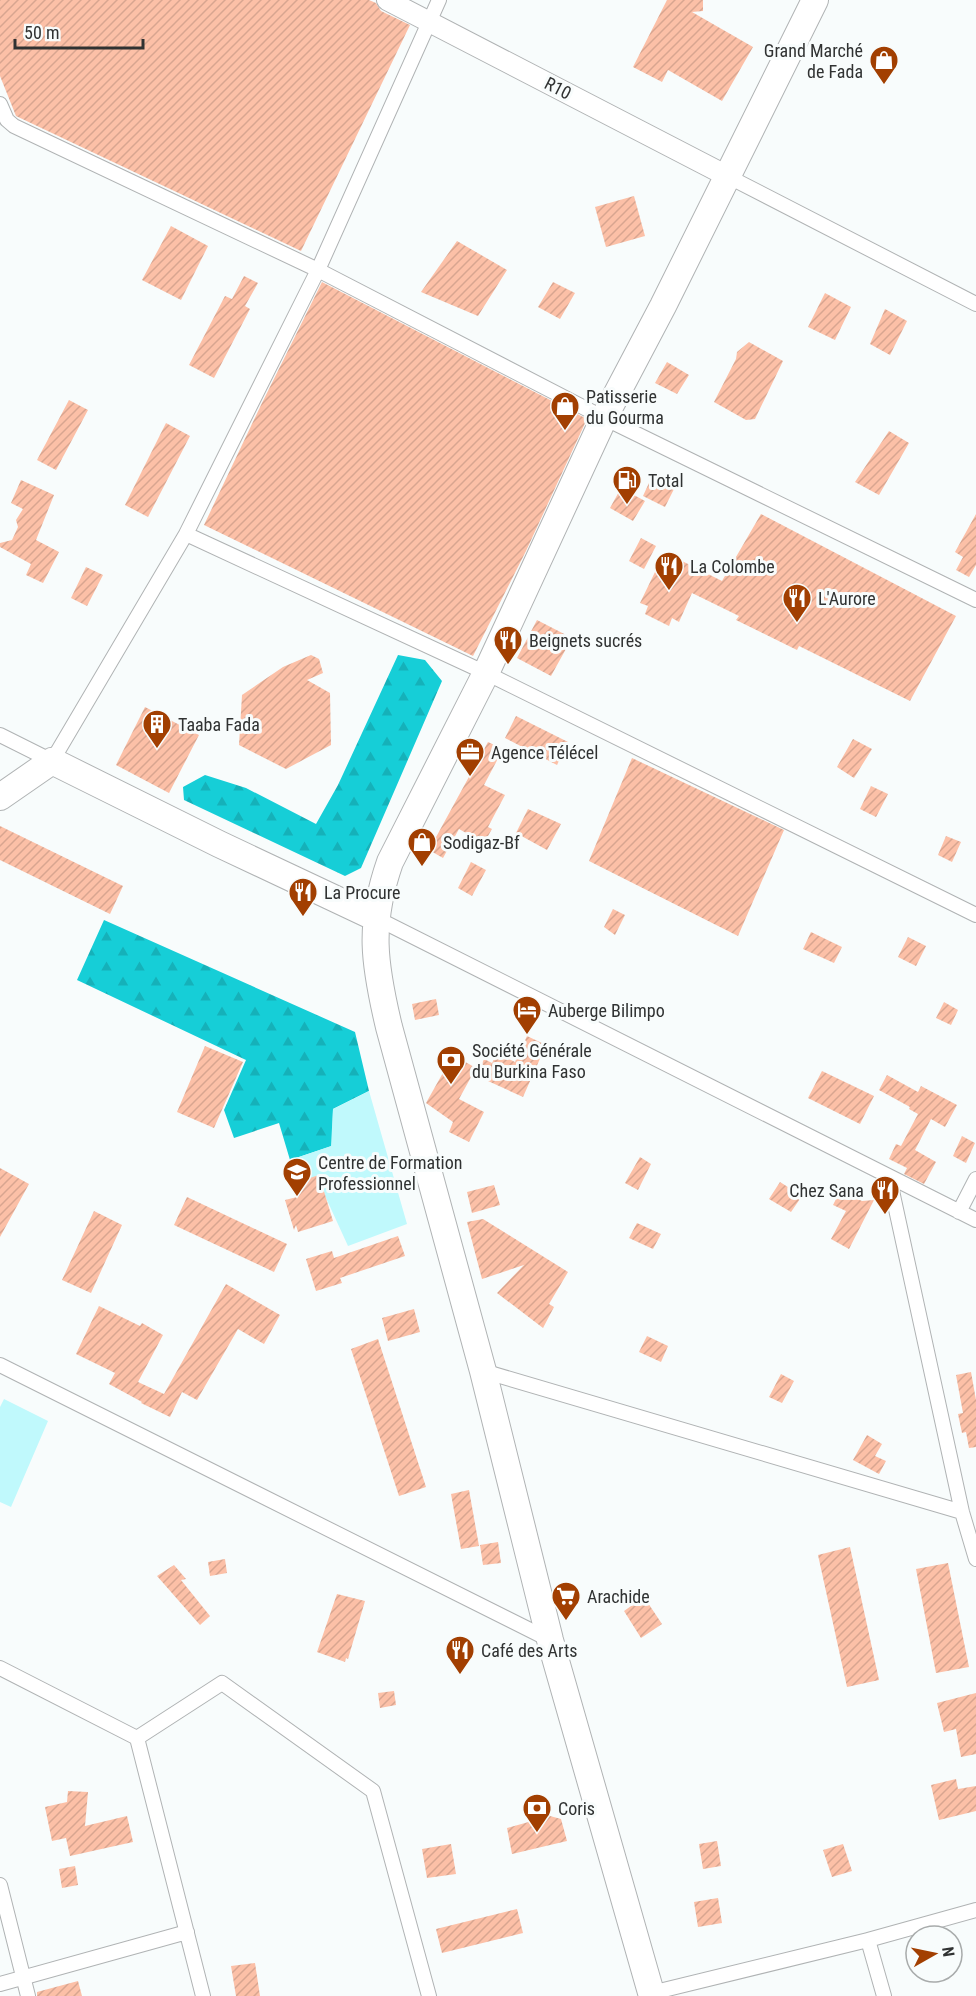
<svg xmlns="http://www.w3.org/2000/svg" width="976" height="1996" viewBox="0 0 976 1996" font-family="'Roboto Condensed',sans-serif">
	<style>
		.forest { fill: url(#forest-firs) }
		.garden { fill: #c0f9fc }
		.building { fill: url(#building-hatch) }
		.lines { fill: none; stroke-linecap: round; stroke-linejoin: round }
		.street-casing { stroke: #b0b3b4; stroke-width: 16 }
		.secondary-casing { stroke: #b0b3b4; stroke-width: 22 }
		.highway-casing { stroke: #b0b3b4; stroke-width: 28 }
		.street { stroke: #fff; stroke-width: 14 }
		.secondary { stroke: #fff; stroke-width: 20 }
		.highway { stroke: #fff; stroke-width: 26 }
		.labels { text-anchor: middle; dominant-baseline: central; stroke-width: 6; stroke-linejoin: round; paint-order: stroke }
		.poi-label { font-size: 18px; fill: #303232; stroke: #f8fcfc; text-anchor: start }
		.street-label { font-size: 18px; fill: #303232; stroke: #f8fcfc }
	</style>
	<defs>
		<pattern id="forest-firs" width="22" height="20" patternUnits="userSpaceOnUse" patternTransform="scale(1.5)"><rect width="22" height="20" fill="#16ced7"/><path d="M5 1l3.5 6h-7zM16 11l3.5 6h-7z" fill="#15b1b9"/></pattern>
		<pattern id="building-hatch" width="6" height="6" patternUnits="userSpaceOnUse" patternTransform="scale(1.5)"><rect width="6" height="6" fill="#fcc0a7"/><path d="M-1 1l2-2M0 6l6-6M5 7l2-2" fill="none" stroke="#d8a590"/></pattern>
	</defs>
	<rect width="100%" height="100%" fill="#f8fcfc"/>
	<path class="forest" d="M398,655L425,660L442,681L361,868L345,876L184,800L183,787L205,775L246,788L316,824L338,785Z
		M104,920L355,1032L369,1091L333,1109L332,1146L290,1160L279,1123L234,1138L224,1110L246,1060L77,980Z"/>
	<path class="garden" d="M369,1091L407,1224L348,1246L326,1198L318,1176L294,1183L290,1160L331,1146L333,1109Z
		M4,1399L48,1421L11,1507L0,1502V1407Z"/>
	<path class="building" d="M0,0H369L376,3L381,11L410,25L301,251L16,116L0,76Z
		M667,0H703V11L692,12L753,47L722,101L668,70L662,82L633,67Z
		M634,196L645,236L606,247L595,207Z
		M171,226L208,246L181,300L142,280Z
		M457,241L507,270L478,316L421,292Z
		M244,276L258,283L245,306L250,309L214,378L189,365L225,296L232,299Z
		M322,282L587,419L526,551L473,656L204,525L261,405Z
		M553,282L575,293L560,319L538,307Z
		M825,293L851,307L835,340L808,327Z
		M885,309L907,321L890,355L870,344Z
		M749,342L783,361L755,419L746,420L714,402L736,359L737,352Z
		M667,362L689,375L677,394L655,383Z
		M69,400L88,410L56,470L37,460Z
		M166,423L190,436L148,517L125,505Z
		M889,431L909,443L879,495L855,482Z
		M654,472L677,483L665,507L643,496Z
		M21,480L54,495L36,540L59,552L43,583L26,575L31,564L0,547V543L12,540L18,527L16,520L23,509L11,503Z
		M621,488L645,501L633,521L610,508Z
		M761,514L956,616L910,701L799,646L797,650L736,620L739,616L692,593L679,622L672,618L669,626L645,614L648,606L640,603L655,572L671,580L682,561L722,581Z
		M976,514V565L969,577L956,570L963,557L955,552Z
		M641,538L656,546L644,569L629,561Z
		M86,567L103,575L87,606L71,598Z
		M537,620L572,638L551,676L517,658Z
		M311,655L319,659L323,673L307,680L330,693L331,745L286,769L239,745L242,695L283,667Z
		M145,707L199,735L169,793L116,765Z
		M516,716L568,742L557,765L505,738Z
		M853,739L872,749L854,778L837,767Z
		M488,742L503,749L484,785L505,795L488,827L492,829L484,843L459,829L443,858L429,850Z
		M632,758L784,830L738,936L589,861Z
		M871,786L888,794L876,817L860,809Z
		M528,809L561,824L547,850L516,833Z
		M0,826L123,886L110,914L0,860Z
		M946,836L961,842L952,862L938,855Z
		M471,862L486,870L472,896L458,888Z
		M613,909L625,915L615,935L604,927Z
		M811,932L842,947L834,963L803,949Z
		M908,937L926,946L916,966L898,957Z
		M436,999L439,1015L415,1020L412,1004Z
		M944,1002L958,1010L951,1025L936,1018Z
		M527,1036L546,1045L523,1097L477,1076L484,1059L492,1063L497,1053L515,1062Z
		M205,1046L243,1062L214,1128L177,1112Z
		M453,1055L476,1068L459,1099L484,1112L469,1142L449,1132L453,1122L426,1103Z
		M822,1071L874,1096L860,1124L808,1098Z
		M887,1075L918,1092L921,1086L957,1105L945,1127L931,1119L915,1150L936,1162L924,1184L904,1174L907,1168L889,1159L896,1144L901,1146L918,1114L909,1109L910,1107L879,1090Z
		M962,1136L975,1143L966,1163L953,1156Z
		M640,1157L651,1164L638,1190L625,1183Z
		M0,1168L29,1184L0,1237Z
		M319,1175L333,1221L298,1232L296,1225L294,1230L285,1200L297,1197L294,1183Z
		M780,1182L802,1196L791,1212L769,1199Z
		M494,1185L500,1205L472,1213L467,1192Z
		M840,1191L862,1201L874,1200L849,1249L831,1239L846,1211L833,1205Z
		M187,1197L287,1244L274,1272L174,1225Z
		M94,1211L122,1225L91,1293L62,1280Z
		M483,1219L568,1272L549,1304L554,1307L543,1328L497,1293L524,1265L482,1279L467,1222Z
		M637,1223L661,1234L653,1249L629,1238Z
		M398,1236L405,1256L340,1278L342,1283L316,1291L306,1259L332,1251L334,1258Z
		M226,1284L280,1315L264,1344L238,1329L197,1400L182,1392L170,1417L141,1403L142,1402L109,1384L115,1373L76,1354L99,1306L140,1326L142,1323L163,1335L138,1382L164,1394Z
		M414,1309L420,1332L388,1341L382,1318Z
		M647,1336L668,1346L661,1362L639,1352Z
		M378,1339L426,1487L399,1496L351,1349Z
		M971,1372L976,1400V1447L969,1448L966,1432L962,1433L958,1414L963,1413L956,1375Z
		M781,1374L794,1381L782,1403L769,1397Z
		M867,1435L882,1444L875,1456L886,1461L879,1474L853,1460Z
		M469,1490L479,1546L461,1549L451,1494Z
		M498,1542L501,1563L483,1565L480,1545Z
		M850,1547L879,1680L847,1687L818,1555Z
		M225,1559L227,1573L210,1576L208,1562Z
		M948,1563L969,1667L936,1673L916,1569Z
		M174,1565L186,1579L181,1580L210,1616L200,1625L157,1576Z
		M337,1594L365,1601L348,1659L346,1658L345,1662L317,1652Z
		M644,1597L662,1624L641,1638L624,1611Z
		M394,1691L396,1705L380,1708L378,1693Z
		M976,1693V1754L961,1757L956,1729L944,1732L937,1703Z
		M956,1779L958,1789L976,1786V1811L939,1820L931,1785Z
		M68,1791L88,1792L85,1826L127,1816L133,1842L70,1856L66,1838L52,1841L45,1807L67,1802Z
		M550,1816L561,1819L567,1841L512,1854L507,1828Z
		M717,1841L721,1866L703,1869L699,1844Z
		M451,1844L456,1874L427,1878L422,1849Z
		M843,1844L852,1871L832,1877L823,1850Z
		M75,1866L78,1885L62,1888L59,1869Z
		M718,1898L722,1923L698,1927L694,1902Z
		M517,1909L523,1933L442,1953L436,1929Z
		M255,1963L260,1996H236L231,1966Z
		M78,1981L82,1996H37V1992Z"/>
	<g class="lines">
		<g class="street-casing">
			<path id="street" d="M0,104L7,120L14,126L318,270L604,418L976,600
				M729,177L976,304
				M186,534L486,673L976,915
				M0,735L52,761L186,534L318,270L439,0
				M376,918L976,1220
				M889,1177L962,1512L976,1559
				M959,1212L976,1179
				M0,1365L550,1640
				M483,1371L962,1512
				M0,1668L137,1738L222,1683L373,1791L429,1996
				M137,1738L203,1996
				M0,1885L28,1996
				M868,1940L884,1996
				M0,1984L187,1932
				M647,1994L868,1940L976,1910"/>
		</g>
		<g class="secondary-casing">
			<path id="secondary" d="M387,0L729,177"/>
		</g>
		<g class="highway-casing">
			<path id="highway" d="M0,797L52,761L219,844L376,918
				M652,1996L550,1640L483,1371L389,1027C374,964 368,925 390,862L486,673L604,418L663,306L815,0"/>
		</g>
		<use href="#street" class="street"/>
		<use href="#secondary" class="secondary"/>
		<use href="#highway" class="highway"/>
	</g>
	<defs>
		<g id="shop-pin" transform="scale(1.5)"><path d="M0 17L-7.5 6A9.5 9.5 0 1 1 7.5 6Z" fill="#a23f01" stroke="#f8fcfc"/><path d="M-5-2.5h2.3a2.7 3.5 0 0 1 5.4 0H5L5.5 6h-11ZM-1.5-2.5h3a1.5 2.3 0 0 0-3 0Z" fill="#fff"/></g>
		<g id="fuel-pin" transform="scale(1.5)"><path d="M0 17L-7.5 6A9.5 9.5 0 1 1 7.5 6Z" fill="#a23f01" stroke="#f8fcfc"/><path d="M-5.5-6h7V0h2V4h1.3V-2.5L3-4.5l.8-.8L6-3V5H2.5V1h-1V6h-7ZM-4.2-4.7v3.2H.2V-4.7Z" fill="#fff"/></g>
		<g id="restaurant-pin" transform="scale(1.5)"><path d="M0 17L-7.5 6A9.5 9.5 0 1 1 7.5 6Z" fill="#a23f01" stroke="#f8fcfc"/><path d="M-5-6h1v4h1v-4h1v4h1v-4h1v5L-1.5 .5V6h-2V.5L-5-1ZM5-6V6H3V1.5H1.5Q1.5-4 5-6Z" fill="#fff"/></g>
		<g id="building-pin" transform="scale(1.5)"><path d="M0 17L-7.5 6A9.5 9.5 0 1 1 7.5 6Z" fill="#a23f01" stroke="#f8fcfc"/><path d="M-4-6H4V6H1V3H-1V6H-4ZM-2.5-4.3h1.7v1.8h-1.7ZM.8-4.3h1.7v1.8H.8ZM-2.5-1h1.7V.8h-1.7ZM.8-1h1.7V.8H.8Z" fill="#fff"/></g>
		<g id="office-pin" transform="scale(1.5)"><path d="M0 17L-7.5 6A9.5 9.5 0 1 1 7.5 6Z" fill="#a23f01" stroke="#f8fcfc"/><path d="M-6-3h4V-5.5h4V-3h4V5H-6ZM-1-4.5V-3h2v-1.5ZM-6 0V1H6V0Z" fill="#fff"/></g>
		<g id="hotel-pin" transform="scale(1.5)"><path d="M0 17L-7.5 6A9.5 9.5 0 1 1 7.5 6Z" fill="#a23f01" stroke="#f8fcfc"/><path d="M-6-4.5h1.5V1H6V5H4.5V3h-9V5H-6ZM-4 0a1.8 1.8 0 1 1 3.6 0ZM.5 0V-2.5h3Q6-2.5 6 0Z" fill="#fff"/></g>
		<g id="bank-pin" transform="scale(1.5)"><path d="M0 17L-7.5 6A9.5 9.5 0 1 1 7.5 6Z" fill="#a23f01" stroke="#f8fcfc"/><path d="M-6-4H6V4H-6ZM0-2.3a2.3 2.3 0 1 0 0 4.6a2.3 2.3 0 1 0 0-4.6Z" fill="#fff"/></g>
		<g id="school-pin" transform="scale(1.5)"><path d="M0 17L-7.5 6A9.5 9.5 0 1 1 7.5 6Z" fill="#a23f01" stroke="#f8fcfc"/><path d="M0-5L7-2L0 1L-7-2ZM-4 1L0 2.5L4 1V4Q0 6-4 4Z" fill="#fff"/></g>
		<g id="supermarket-pin" transform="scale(1.5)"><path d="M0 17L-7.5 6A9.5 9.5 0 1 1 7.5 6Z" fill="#a23f01" stroke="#f8fcfc"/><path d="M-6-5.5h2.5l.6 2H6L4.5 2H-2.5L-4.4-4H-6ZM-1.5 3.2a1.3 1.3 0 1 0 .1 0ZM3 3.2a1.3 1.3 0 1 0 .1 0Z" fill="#fff"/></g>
	</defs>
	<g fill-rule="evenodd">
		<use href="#shop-pin" x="884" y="60"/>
		<use href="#shop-pin" x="565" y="406"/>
		<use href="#fuel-pin" x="627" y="480"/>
		<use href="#restaurant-pin" x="669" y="566"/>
		<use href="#restaurant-pin" x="797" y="598"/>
		<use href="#restaurant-pin" x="508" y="640"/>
		<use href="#building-pin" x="157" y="724"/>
		<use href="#office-pin" x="470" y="752"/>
		<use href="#shop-pin" x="422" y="842"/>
		<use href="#restaurant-pin" x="303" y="892"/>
		<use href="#hotel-pin" x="527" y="1010"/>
		<use href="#bank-pin" x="451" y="1060"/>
		<use href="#school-pin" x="297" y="1172"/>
		<use href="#restaurant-pin" x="885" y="1190"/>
		<use href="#supermarket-pin" x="566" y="1596"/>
		<use href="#restaurant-pin" x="460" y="1650"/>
		<use href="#bank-pin" x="537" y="1808"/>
	</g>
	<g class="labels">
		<g class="poi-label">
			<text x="863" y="50" text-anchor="end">Grand Marché<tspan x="863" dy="21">de Fada</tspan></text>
			<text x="586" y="396">Patisserie<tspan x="586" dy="21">du Gourma</tspan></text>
			<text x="648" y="480">Total</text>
			<text x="690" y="566">La Colombe</text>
			<text x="818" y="598">L'Aurore</text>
			<text x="529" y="640">Beignets sucrés</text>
			<text x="178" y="724">Taaba Fada</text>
			<text x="491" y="752">Agence Télécel</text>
			<text x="443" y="842">Sodigaz-Bf</text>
			<text x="324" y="892">La Procure</text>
			<text x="548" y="1010">Auberge Bilimpo</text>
			<text x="472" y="1050">Société Générale<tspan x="472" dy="21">du Burkina Faso</tspan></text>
			<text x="318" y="1162">Centre de Formation<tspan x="318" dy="21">Professionnel</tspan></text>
			<text x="864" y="1190" text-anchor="end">Chez Sana</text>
			<text x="587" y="1596">Arachide</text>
			<text x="481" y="1650">Café des Arts</text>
			<text x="558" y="1808">Coris</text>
		</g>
		<g class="street-label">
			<text transform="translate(558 88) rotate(27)">R10</text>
		</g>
	</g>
	<g transform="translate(934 1954) rotate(81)"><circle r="28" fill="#f8fcfc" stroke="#a8abab" stroke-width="1.5"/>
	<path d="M0-4.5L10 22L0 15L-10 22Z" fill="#a23f01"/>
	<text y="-9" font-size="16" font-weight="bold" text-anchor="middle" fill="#303232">N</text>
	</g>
	<path d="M15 39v9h128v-9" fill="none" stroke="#303232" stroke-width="3"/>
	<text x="24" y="39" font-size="18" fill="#303232" stroke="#f8fcfc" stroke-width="4.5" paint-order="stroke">50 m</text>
</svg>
